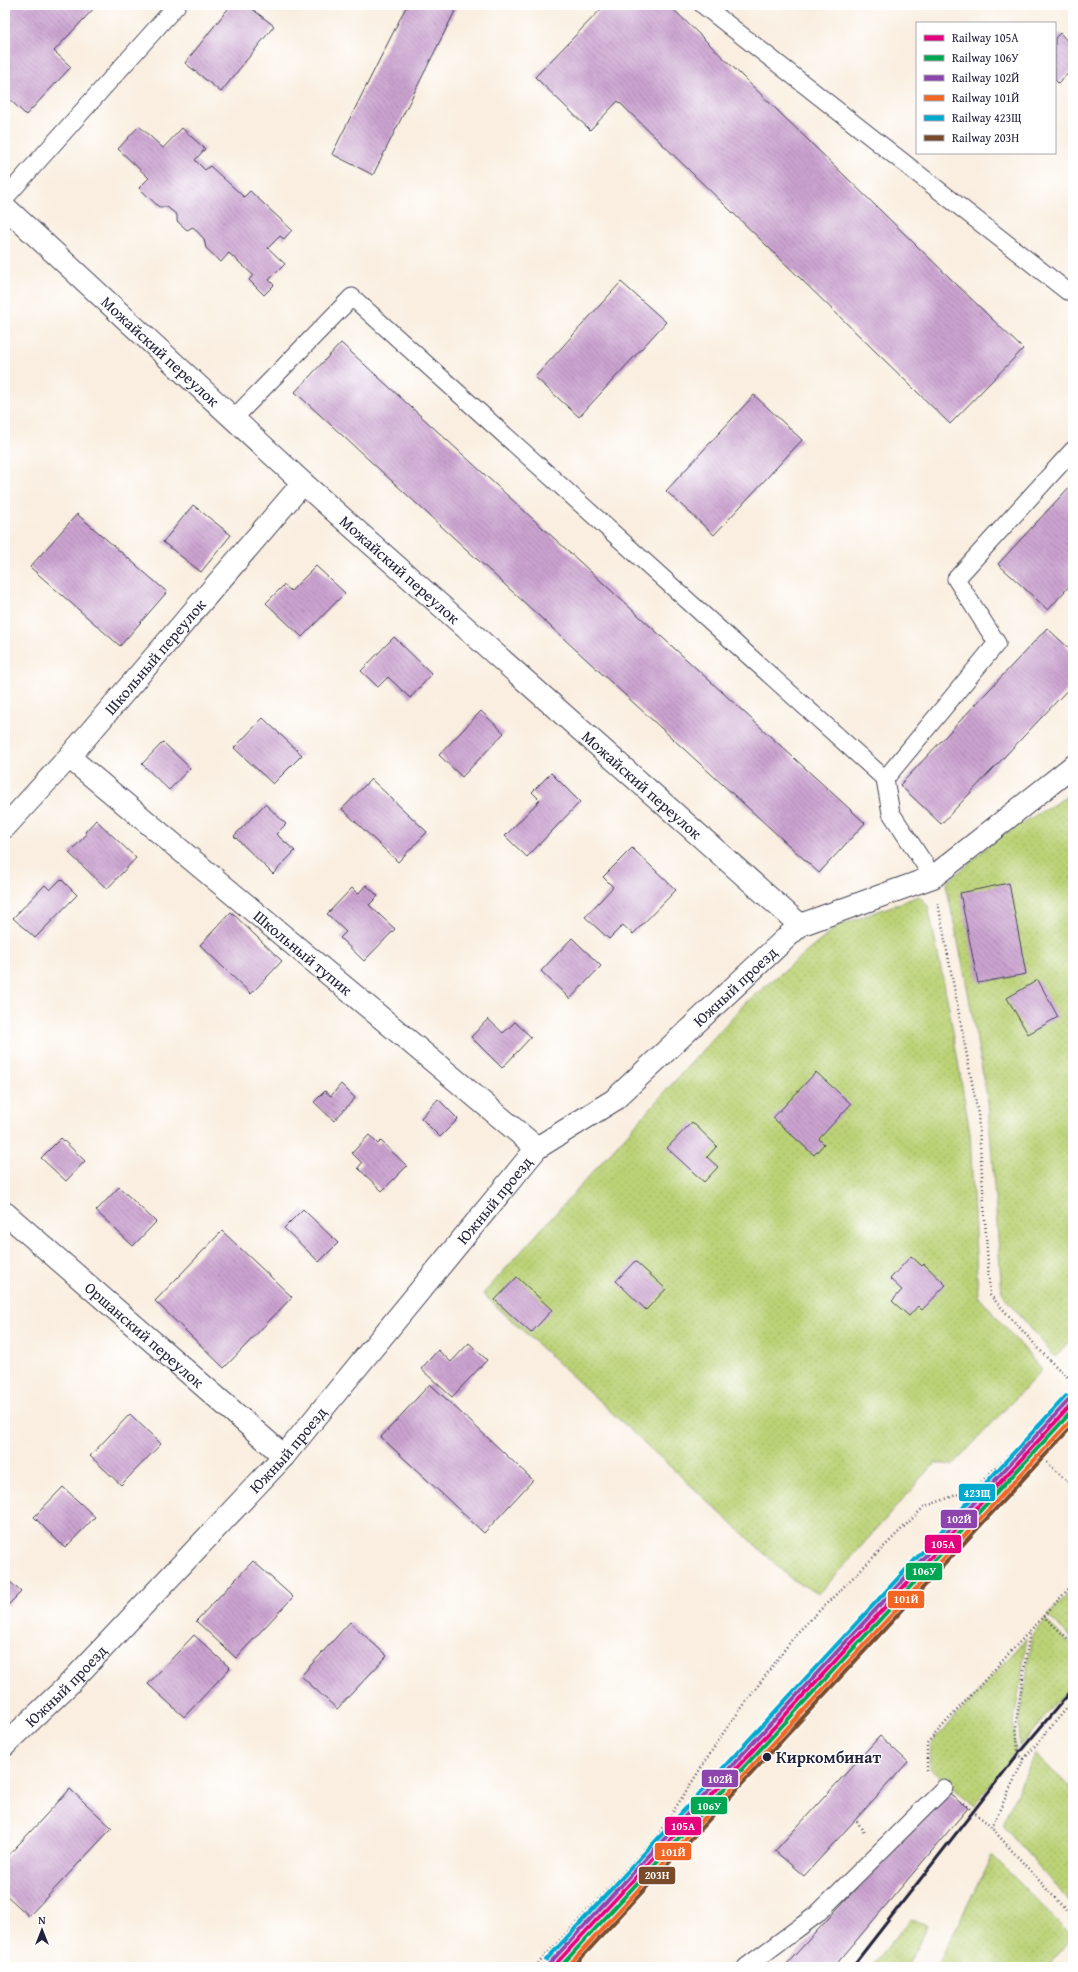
<svg xmlns="http://www.w3.org/2000/svg" width="1078" height="1972" viewBox="0 0 1078 1972" font-family="'Gentium Book Plus',serif">
	<style>
		.green { fill: url(#green-dots); stroke: #6e7a58 }
		.building { fill: url(#building-back-hatch) }
		.lines { fill: none; stroke-linecap: round; stroke-linejoin: round }
		.lane-casing { stroke: #424154; stroke-width: 19 }
		.street-casing { stroke: #424154; stroke-width: 24 }
		.path { stroke: #424154; stroke-width: 2.5; stroke-dasharray: 1 3; stroke-linecap: butt }
		.lane { stroke: #fff; stroke-width: 17 }
		.street { stroke: #fff; stroke-width: 22 }
		.rail { stroke: #22223b; stroke-width: 3 }
		.rail-1-casing { stroke: #fff; stroke-width: 7 }
		.rail-2-casing { stroke: #fff; stroke-width: 7 }
		.rail-3-casing { stroke: #fff; stroke-width: 7 }
		.rail-4-casing { stroke: #fff; stroke-width: 7 }
		.rail-5-casing { stroke: #fff; stroke-width: 7 }
		.rail-6-casing { stroke: #fff; stroke-width: 7 }
		.rail-1 { stroke: #e5007d; stroke-width: 4 }
		.rail-2 { stroke: #00a651; stroke-width: 4 }
		.rail-3 { stroke: #8e44ad; stroke-width: 4 }
		.rail-4 { stroke: #f26522; stroke-width: 4 }
		.rail-5 { stroke: #00a9ce; stroke-width: 4 }
		.rail-6 { stroke: #7a4b2a; stroke-width: 4 }
		.stop-dot { fill: #22223b; stroke: #fff; stroke-width: 1.5 }
		.labels { text-anchor: middle; dominant-baseline: central; stroke-width: 3; stroke-linejoin: round; paint-order: stroke }
		.street-label { font-size: 16px; fill: #22223b; stroke: #fff }
		.stop-label { font-size: 16px; font-weight: bold; fill: #22223b; stroke: #fff; text-anchor: start }
		.line-badge { stroke: #fff; stroke-width: 1.5 }
		.badge-label { font-size: 11px; text-anchor: middle; font-weight: bold; fill: #fff }
	</style>
	<defs>
		<pattern id="green-dots" width="8" height="8" patternUnits="userSpaceOnUse"><rect width="8" height="8" fill="#bbd276"/><path d="M2 2h.1M6 6h.1" fill="none" stroke="#a0b467" stroke-width="1.8" stroke-linecap="round"/></pattern>
		<pattern id="building-back-hatch" width="6" height="6" patternUnits="userSpaceOnUse"><rect width="6" height="6" fill="#cba3d0"/><path d="M-1 5l2 2M0 0l6 6M5-1l2 2" fill="none" stroke="#a484aa"/></pattern>
	</defs>
	<rect width="100%" height="100%" fill="#fff"/>
	<filter id="ink" filterUnits="userSpaceOnUse"><feTurbulence type="fractalNoise" baseFrequency=".025" numOctaves="2"/><feDisplacementMap in="SourceGraphic" scale="8" xChannelSelector="R" yChannelSelector="G"/><feConvolveMatrix kernelMatrix="1 2 1 2 8 2 1 2 1" color-interpolation-filters="sRGB"/></filter>
	<filter id="wash" filterUnits="userSpaceOnUse"><feTurbulence type="fractalNoise" baseFrequency=".012" numOctaves="4" result="noise"/><feDisplacementMap in="SourceGraphic" scale="16" xChannelSelector="R" yChannelSelector="G"/><feGaussianBlur stdDeviation="0.9" result="paint"/><feColorMatrix in="noise" values="0 0 0 0 0 0 0 0 0 0 0 0 0 0 0 0 0 1.4 0 .05"/><feComposite in="paint" operator="in"/></filter>
	<g filter="url(#wash)">
		<rect width="100%" height="100%" fill="#f9eedf"/>
		<path class="green" d="M1073,793V1337L1055,1357L1002,1294L988,1102L966,981L946,884L997,838Z
			M919,896L928,906L949,1008L970,1133L978,1296L1042,1370L953,1465L935,1463L819,1594L793,1580L483,1294L745,1003L838,926Z
			M1073,1588V1639L1048,1616Z
			M1045,1620L1073,1646V1683L1020,1747L1019,1723L1033,1633Z
			M1027,1638L1014,1723L1016,1751L974,1806L930,1769L931,1744Z
			M1035,1754L1073,1790V1905L1002,1825Z
			M992,1855L1073,1937L1047,1967H937Z
			M911,1919L928,1925L907,1967H871Z"/>
		<g id="blocks">
			<path class="building" d="M11,5H97L54,51L71,67L26,115L5,95V11Z
				M231,5H247L274,26L221,92L185,63Z
				M407,5H458L373,175L332,154Z
				M605,5H669L1023,349L950,424L618,101L590,130L535,77Z
				M1060,33L1073,47V69L1058,83L1055,80V38Z
				M139,126L163,148L182,128L205,149L195,160L205,170L210,166L244,197L250,191L292,230L284,239L280,236L268,248L285,264L269,280L274,285L264,295L249,280L253,275L229,253L221,262L206,248L204,239L193,227L187,230L177,221V215L167,207H159L139,188L149,178L118,149Z
				M621,282L666,322L579,417L535,377Z
				M341,343L865,823L819,873L295,392Z
				M754,395L802,440L714,535L666,491Z
				M1073,483V582L1048,610L998,564Z
				M193,505L231,535L201,572L163,542Z
				M77,514L167,592L120,646L30,567Z
				M316,566L345,593L302,637L266,603L284,585L291,591Z
				M1047,628L1073,652V684L941,824L900,785Z
				M394,637L432,674L410,698L388,677L378,687L361,671Z
				M481,711L504,733L462,777L439,755Z
				M263,718L302,755L273,784L234,748Z
				M163,742L190,768L169,790L142,764Z
				M551,773L580,802L527,857L505,836L540,800L532,792Z
				M371,779L427,832L398,862L342,809Z
				M265,804L286,824L276,834L295,851L273,874L234,836Z
				M96,820L136,858L107,889L69,853L87,834L85,832Z
				M632,848L676,890L633,934L623,925L609,939L585,917L613,887L603,877Z
				M61,879L77,895L35,938L13,918L45,885L50,890Z
				M1009,883L1026,974L978,983L960,893Z
				M366,885L378,896L369,905L395,929L364,961L340,938L346,932L327,914L352,888L358,894Z
				M231,912L282,961L251,994L200,945Z
				M572,938L601,966L570,999L541,971Z
				M1038,980L1058,1017L1028,1034L1007,998Z
				M488,1019L503,1033L515,1022L531,1037L502,1068L471,1037Z
				M816,1072L851,1104L819,1139L824,1144L814,1155L773,1118Z
				M341,1084L355,1098L334,1121L314,1102L325,1091L331,1096Z
				M438,1099L458,1119L440,1137L421,1118Z
				M692,1122L717,1146L707,1157L718,1167L704,1182L667,1148Z
				M369,1135L378,1144L381,1141L407,1166L382,1191L358,1168L362,1163L352,1153Z
				M61,1138L85,1161L66,1181L41,1158Z
				M119,1187L156,1222L133,1246L96,1211Z
				M303,1209L338,1243L319,1262L284,1228Z
				M222,1231L292,1297L224,1368L155,1301Z
				M911,1256L922,1266L924,1264L946,1285L922,1310L918,1306L909,1316L892,1301L902,1290L890,1279Z
				M635,1261L666,1289L646,1310L616,1281Z
				M517,1277L552,1310L531,1333L495,1300Z
				M469,1343L487,1360L452,1397L421,1369L438,1350L451,1362Z
				M430,1384L533,1480L484,1533L381,1437Z
				M130,1414L161,1444L121,1485L90,1456Z
				M63,1487L95,1517L65,1548L34,1517Z
				M253,1561L293,1597L236,1658L196,1621Z
				M5,1577L21,1592L7,1606L5,1604Z
				M350,1622L387,1656L337,1709L301,1676Z
				M194,1635L230,1668L184,1717L148,1684Z
				M880,1736L908,1762L804,1876L775,1851Z
				M70,1789L112,1828L29,1916L5,1894V1859Z
				M945,1791L968,1808L834,1967H784Z"/>
		</g>
	</g>
	<g filter="url(#ink)">
		<use href="#blocks" fill-opacity="0" stroke="#424154" stroke-width="1"/>
		<g class="lines">
			<g class="lane-casing">
				<path id="lane" d="M703,5L1067,291
					M5,198L177,5
					M233,419L352,297L885,779L891,813L933,877
					M885,779L997,643L956,579L1073,450
					M746,1967L816,1915L944,1788"/>
			</g>
			<g class="street-casing">
				<g id="street">
					<path id="s1" d="M5,207L303,483L800,925"/>
					<path id="s2" d="M69,757L537,1148"/>
					<path id="s3" d="M5,827L69,757L303,483"/>
					<path id="s4" d="M5,1213L284,1456"/>
					<path id="s5" d="M5,1745L69,1684L284,1456L537,1148L614,1100L800,925L933,877L1073,766"/>
				</g>
			</g>
			<path class="path" d="M938,903L978,1114L990,1295L1049,1360L1073,1382
				M1022,1443L1032,1448L1073,1487
				M1043,1616L1073,1643
				M1024,1759L1073,1701
				M927,1771V1743L1073,1584
				M963,1803L987,1823L1073,1918
				M857,1821L864,1833
				M991,1828L1024,1759L1018,1754L1016,1723L1030,1631
				M535,1967L658,1835L724,1732L796,1634L924,1507L975,1488L1073,1392"/>
			<use href="#lane" class="lane"/>
			<use href="#street" class="street"/>
			<path class="rail" d="M852,1967L1018,1754L1073,1689"/>
			<g class="rail-1-casing">
				<path id="rail-1" d="M553,1967L1073,1403"/>
			</g>
			<g class="rail-2-casing">
				<path id="rail-2" d="M560,1967L1073,1410"/>
			</g>
			<g class="rail-3-casing">
				<path id="rail-3" d="M549,1964L1069,1400"/>
			</g>
			<g class="rail-4-casing">
				<path id="rail-4" d="M567,1967L1073,1418"/>
			</g>
			<g class="rail-5-casing">
				<path id="rail-5" d="M546,1960L1066,1396"/>
			</g>
			<g class="rail-6-casing">
				<path id="rail-6" d="M573,1967L1073,1425"/>
			</g>
			<use href="#rail-1" class="rail-1"/>
			<use href="#rail-2" class="rail-2"/>
			<use href="#rail-3" class="rail-3"/>
			<use href="#rail-4" class="rail-4"/>
			<use href="#rail-5" class="rail-5"/>
			<use href="#rail-6" class="rail-6"/>
		</g>
	</g>
	<circle class="stop-dot" cx="767" cy="1757" r="5"/>
	<g class="labels">
		<g class="street-label">
			<text stroke="none"><textPath href="#s1" startOffset="212">Можайский переулок</textPath></text>
			<text stroke="none"><textPath href="#s1" startOffset="536">Можайский переулок</textPath></text>
			<text stroke="none"><textPath href="#s3" startOffset="227">Школьный переулок</textPath></text>
			<text stroke="none"><textPath href="#s1" startOffset="860">Можайский переулок</textPath></text>
			<text stroke="none"><textPath href="#s2" startOffset="305">Школьный тупик</textPath></text>
			<text stroke="none"><textPath href="#s5" startOffset="1057">Южный проезд</textPath></text>
			<text stroke="none"><textPath href="#s5" startOffset="733">Южный проезд</textPath></text>
			<text stroke="none"><textPath href="#s4" startOffset="185">Оршанский переулок</textPath></text>
			<text stroke="none"><textPath href="#s5" startOffset="409">Южный проезд</textPath></text>
			<text stroke="none"><textPath href="#s5" startOffset="85">Южный проезд</textPath></text>
		</g>
		<g class="stop-label">
			<text x="776" y="1757">Киркомбинат</text>
		</g>
	</g>
	<g class="line-badge">
		<rect x="958" y="1483" width="38" height="19" rx="4" fill="#00a9ce"/>
		<rect x="940" y="1509" width="38" height="20" rx="4" fill="#8e44ad"/>
		<rect x="924" y="1534" width="38" height="20" rx="4" fill="#e5007d"/>
		<rect x="905" y="1562" width="38" height="19" rx="4" fill="#00a651"/>
		<rect x="887" y="1590" width="38" height="19" rx="4" fill="#f26522"/>
		<rect x="701" y="1769" width="38" height="19" rx="4" fill="#8e44ad"/>
		<rect x="690" y="1796" width="38" height="19" rx="4" fill="#00a651"/>
		<rect x="664" y="1816" width="38" height="20" rx="4" fill="#e5007d"/>
		<rect x="654" y="1842" width="38" height="19" rx="4" fill="#f26522"/>
		<rect x="638" y="1866" width="38" height="19" rx="4" fill="#7a4b2a"/>
	</g>
	<g class="badge-label">
		<text x="977" y="1497">423Щ</text>
		<text x="959" y="1523">102Й</text>
		<text x="943" y="1548">105А</text>
		<text x="924" y="1575">106У</text>
		<text x="906" y="1603">101Й</text>
		<text x="720" y="1783">102Й</text>
		<text x="709" y="1810">106У</text>
		<text x="683" y="1830">105А</text>
		<text x="673" y="1856">101Й</text>
		<text x="657" y="1879">203Н</text>
	</g>
	<rect width="1078" height="1972" fill="none" stroke="#fff" stroke-width="20"/>
	<rect x="916" y="22" width="140" height="132" fill="#ffffff" stroke="#a7a7b1"/>
	<rect x="924" y="35" width="20" height="6" fill="#e5007d" stroke="#a7a7b1"/>
	<text x="952" y="42" font-size="12" fill="#22223b">Railway 105А</text>
	<rect x="924" y="55" width="20" height="6" fill="#00a651" stroke="#a7a7b1"/>
	<text x="952" y="62" font-size="12" fill="#22223b">Railway 106У</text>
	<rect x="924" y="75" width="20" height="6" fill="#8e44ad" stroke="#a7a7b1"/>
	<text x="952" y="82" font-size="12" fill="#22223b">Railway 102Й</text>
	<rect x="924" y="95" width="20" height="6" fill="#f26522" stroke="#a7a7b1"/>
	<text x="952" y="102" font-size="12" fill="#22223b">Railway 101Й</text>
	<rect x="924" y="115" width="20" height="6" fill="#00a9ce" stroke="#a7a7b1"/>
	<text x="952" y="122" font-size="12" fill="#22223b">Railway 423Щ</text>
	<rect x="924" y="135" width="20" height="6" fill="#7a4b2a" stroke="#a7a7b1"/>
	<text x="952" y="142" font-size="12" fill="#22223b">Railway 203Н</text>
	<g transform="translate(42 1930)" stroke="#ffffff" stroke-width="3" paint-order="stroke">
	<path d="M0-3L7 15L0 10L-7 15Z" fill="#22223b"/>
	<text y="-6" font-size="11" font-weight="bold" text-anchor="middle" fill="#22223b">N</text>
	</g>
</svg>
